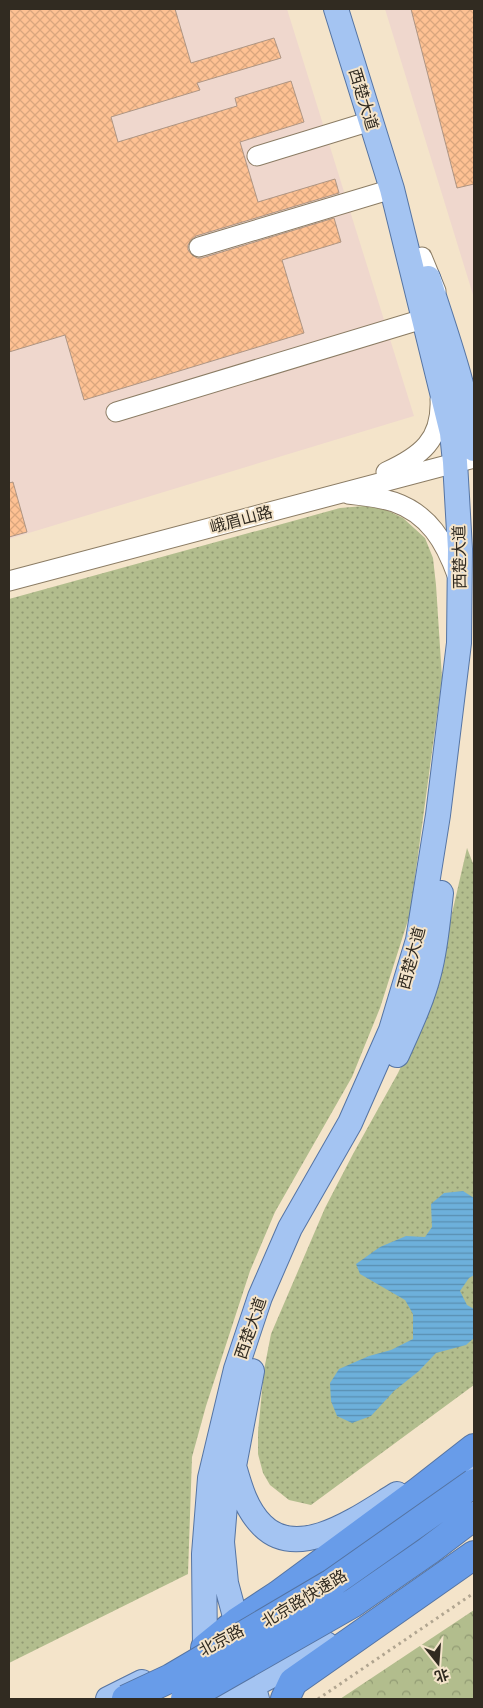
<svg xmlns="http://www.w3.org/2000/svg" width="483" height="1708" viewBox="0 0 483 1708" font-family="'Noto Sans','Noto Sans SC',sans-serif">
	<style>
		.industrial { fill: #efd7cd }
		.grass { fill: url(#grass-dots) }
		.forest { fill: url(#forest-crowns) }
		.water { fill: url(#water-rules) }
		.building { fill: url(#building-cross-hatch); stroke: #ae9583 }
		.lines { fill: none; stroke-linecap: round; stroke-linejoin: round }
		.minor-casing { stroke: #8b7c64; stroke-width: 21 }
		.major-casing { stroke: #5574a3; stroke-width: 26 }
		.highway-casing { stroke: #5574a3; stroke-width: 30 }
		.path { stroke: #b1a590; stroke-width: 3; stroke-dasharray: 2.5 4; stroke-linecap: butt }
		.minor { stroke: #fff; stroke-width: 19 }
		.major { stroke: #a4c4f2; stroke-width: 24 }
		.highway { stroke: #689ce9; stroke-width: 28 }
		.highway-bridge-casing { stroke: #5574a3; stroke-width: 30; stroke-linecap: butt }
		.highway-bridge { stroke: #689ce9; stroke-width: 28 }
		.labels { text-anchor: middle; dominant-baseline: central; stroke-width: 4; stroke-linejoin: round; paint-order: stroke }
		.street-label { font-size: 16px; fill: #312b21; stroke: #f4e4ca }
	</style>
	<defs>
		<pattern id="grass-dots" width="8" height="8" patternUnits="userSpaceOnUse" patternTransform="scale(1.25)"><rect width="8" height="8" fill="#b2bd8d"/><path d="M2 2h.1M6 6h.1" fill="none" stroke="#919a73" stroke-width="1.8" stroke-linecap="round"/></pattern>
		<pattern id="forest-crowns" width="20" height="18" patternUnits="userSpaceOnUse" patternTransform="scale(1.25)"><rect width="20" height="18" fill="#b2bd8d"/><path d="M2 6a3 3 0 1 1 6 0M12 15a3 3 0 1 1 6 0" fill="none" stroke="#919a73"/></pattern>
		<pattern id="water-rules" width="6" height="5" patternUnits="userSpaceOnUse" patternTransform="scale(1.25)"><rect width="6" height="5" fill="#6db0db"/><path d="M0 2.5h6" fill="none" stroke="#5a8fb1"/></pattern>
		<pattern id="building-cross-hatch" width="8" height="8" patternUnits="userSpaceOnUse" patternTransform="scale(1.25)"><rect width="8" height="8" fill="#fec193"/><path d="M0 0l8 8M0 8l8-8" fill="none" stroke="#daa67e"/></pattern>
	</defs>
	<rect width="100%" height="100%" fill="#f4e4ca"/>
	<path class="industrial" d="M9,9H287L414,416L9,539Z
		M385,9H474V298Z"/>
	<path class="grass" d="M376,505L403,518L425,538L433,558L436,585L442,678L410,914L380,1008L352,1077L275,1212L250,1271L206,1406L192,1457L188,1574L9,1663V599L340,508Z
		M467,848L474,866V1385L311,1505L289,1500L270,1485L263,1473L258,1454V1432L264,1370L271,1334L325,1208L353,1154L398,1073L415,1037L447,935Z"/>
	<path class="forest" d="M474,1610V1699H340Z"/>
	<path class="water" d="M463,1191L474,1198V1275L469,1278L460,1291L467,1305L474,1309V1338L466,1345L436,1353L419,1371L394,1391L371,1416L352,1423L337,1416L331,1401L330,1383L339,1369L369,1356L391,1350L413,1339V1314L405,1300L360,1274L356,1264L380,1247L406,1236L425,1237L432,1227L431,1204L444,1193Z"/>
	<path class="building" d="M9,9H175L191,63L274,38L281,58L197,83L200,90L111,117L118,142L237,106L235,98L291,81L304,122L240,142L258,202L335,179L339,193L196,236L191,240L188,245V250L192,255L197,258H202L334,218L341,242L282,260L304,333L84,400L65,335L9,352Z
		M411,9H474V184L457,188Z
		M13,482L27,532L9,537V483Z"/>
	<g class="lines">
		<g class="minor-casing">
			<path id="minor" d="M257,156L371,121
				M199,247L392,189
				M422,257L436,291
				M116,412L423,319
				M386,472C421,456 442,440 440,399
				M348,494C363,496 379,497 394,502C429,514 445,542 457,575
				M9,581L474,458"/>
		</g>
		<g class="major-casing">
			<path id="major" d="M428,278C446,334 467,391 474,449
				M397,1055C409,1028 422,1001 429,973C436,947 438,919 441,893
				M252,1371L234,1466L226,1493L222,1542L226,1583L257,1699
				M234,1466C240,1487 246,1509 262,1525C299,1563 362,1515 397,1494
				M444,1490L474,1467
				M205,1648L204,1554L210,1478L236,1369L260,1297L290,1228L350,1123L391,1030L418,940L438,815L459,643L460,549L455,462L452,433L392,189L336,9
				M108,1699L142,1682
				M227,1699L303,1659L326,1644"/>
		</g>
		<g class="highway-casing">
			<path id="highway" d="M205,1651V1648L237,1622L278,1595L419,1491L474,1448
				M285,1699L293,1682L474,1555"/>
		</g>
		<path class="path" d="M318,1699L474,1593"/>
		<use href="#minor" class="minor"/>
		<use href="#major" class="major"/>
		<use href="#highway" class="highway"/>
		<g class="highway-bridge-casing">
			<path id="highway-bridge" d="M126,1699L171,1678L332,1583L474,1483
				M185,1699L353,1603L428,1551L474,1516"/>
		</g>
		<use href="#highway-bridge" class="highway-bridge"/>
	</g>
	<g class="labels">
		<g class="street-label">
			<text transform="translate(364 99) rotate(73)">西楚大道</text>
			<text transform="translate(241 519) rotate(-15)">峨眉山路</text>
			<text transform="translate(459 557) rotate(-91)">西楚大道</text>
			<text transform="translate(411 958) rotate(-75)">西楚大道</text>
			<text transform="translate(250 1328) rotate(-71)">西楚大道</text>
			<text transform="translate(304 1598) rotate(-31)">北京路快速路</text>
			<text transform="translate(221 1640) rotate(-28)">北京路</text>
		</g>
	</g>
	<rect width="483" height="1708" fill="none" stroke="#312b21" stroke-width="20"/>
	<g transform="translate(438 1663) rotate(163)" stroke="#f4e4ca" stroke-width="4" paint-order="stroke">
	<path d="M0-4L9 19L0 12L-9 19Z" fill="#312b21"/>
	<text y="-8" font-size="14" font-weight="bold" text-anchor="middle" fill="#312b21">北</text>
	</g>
</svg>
